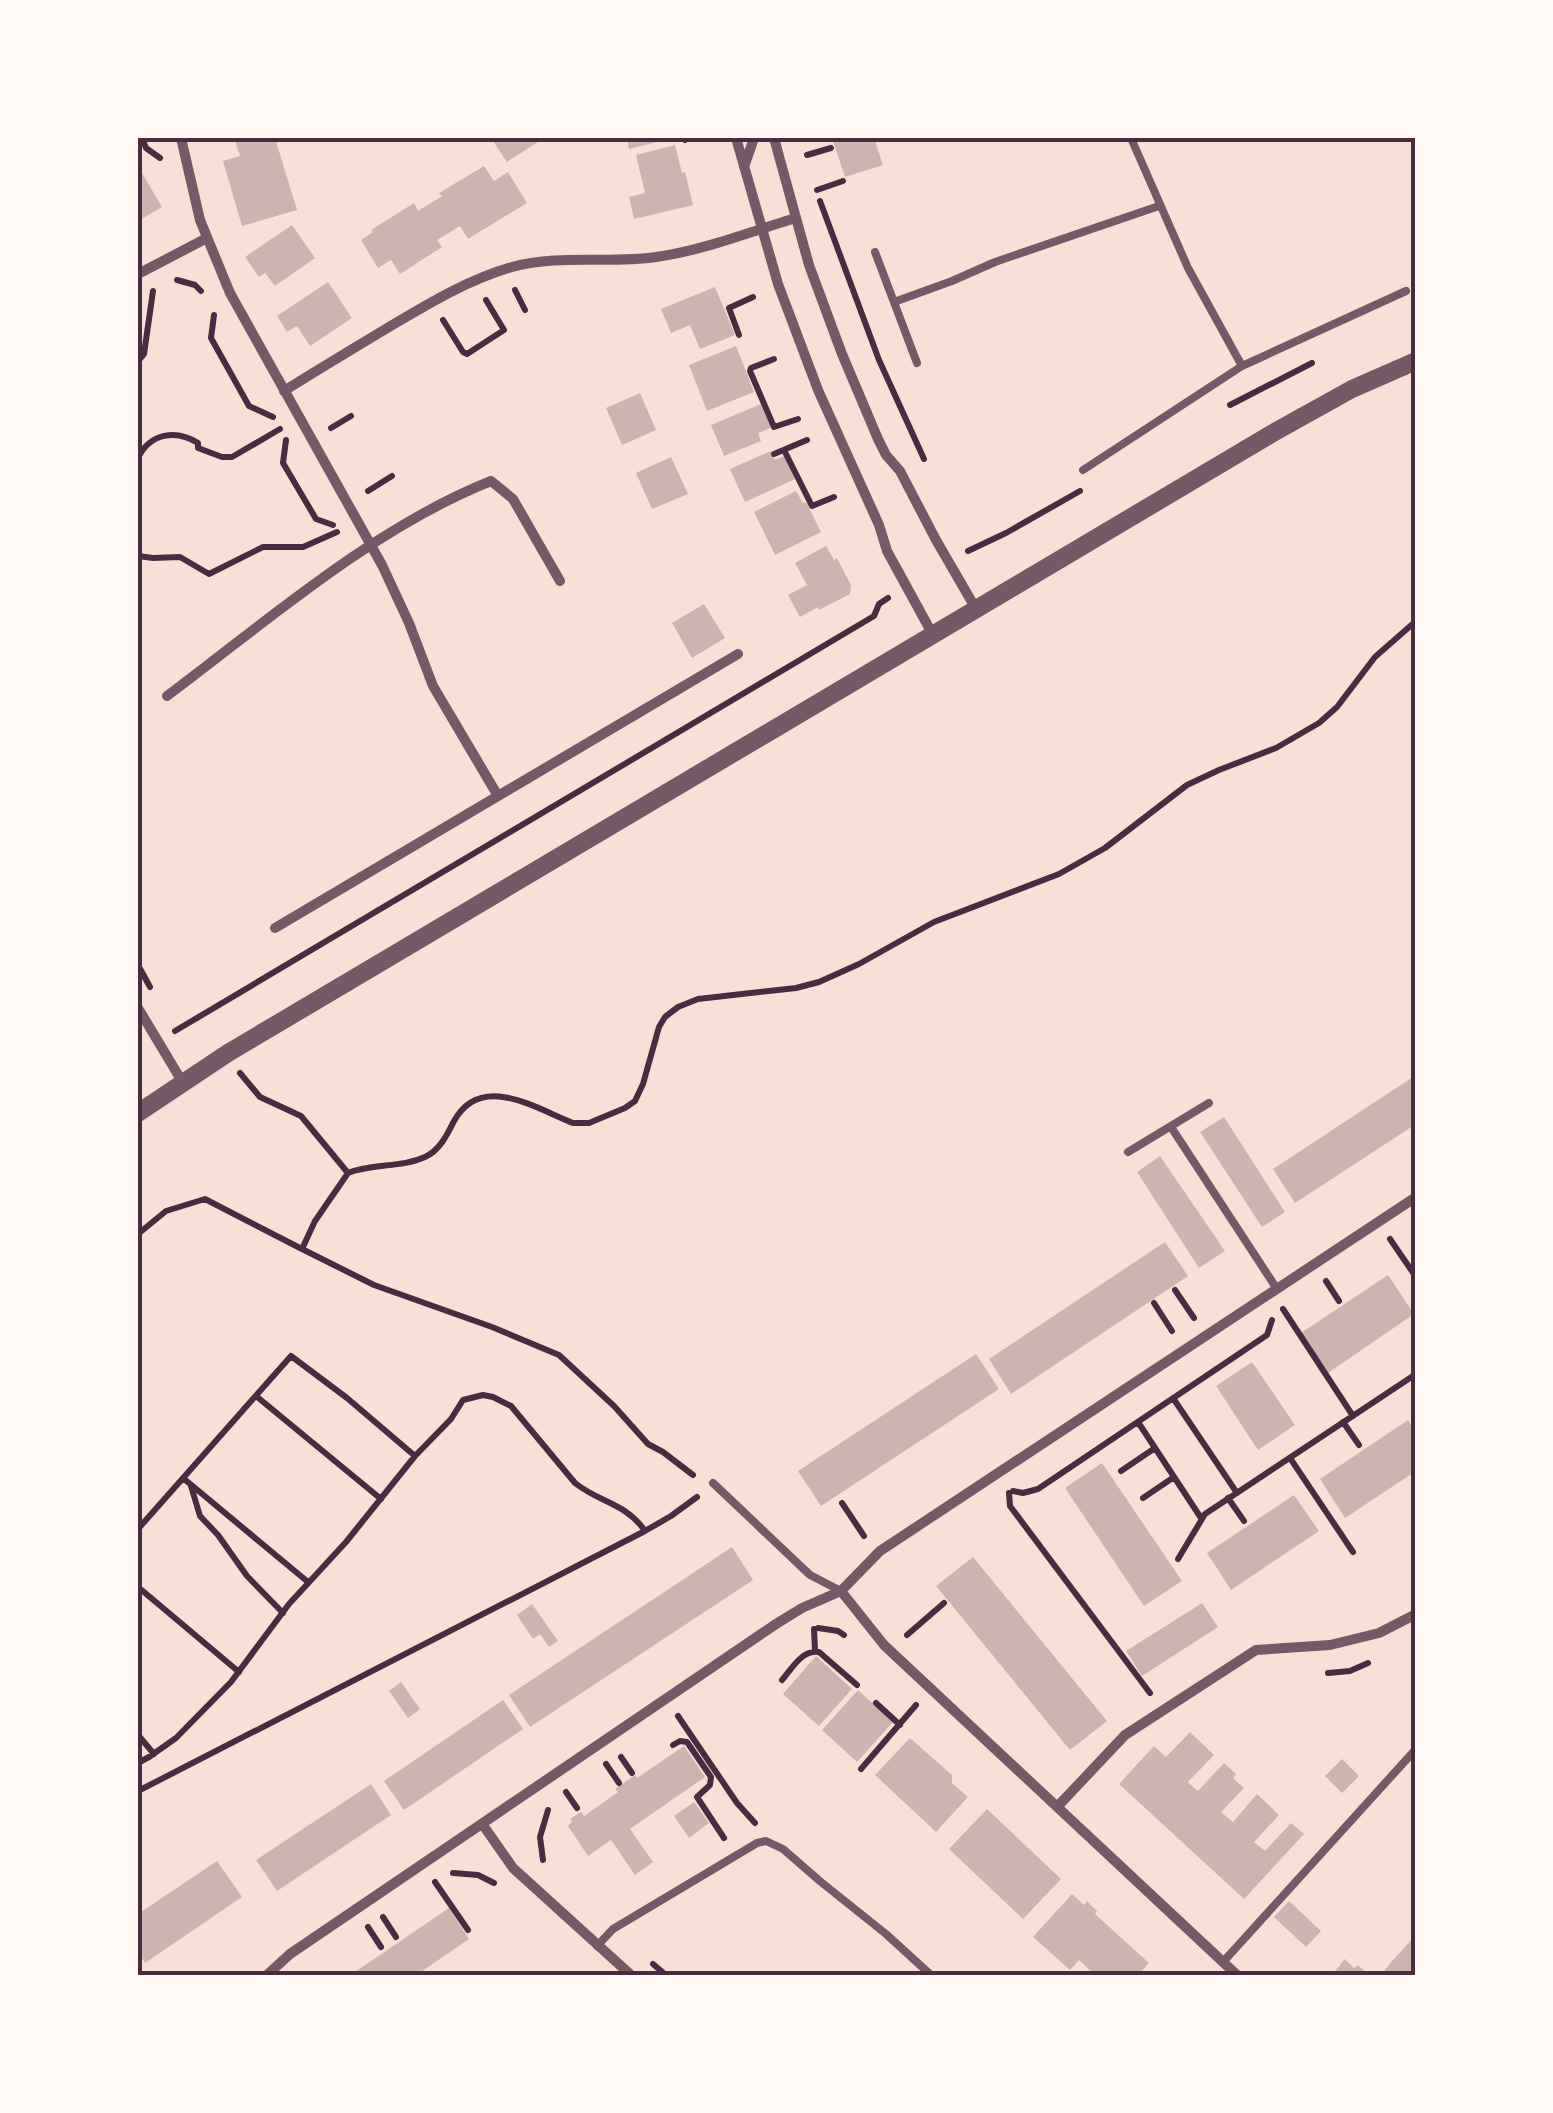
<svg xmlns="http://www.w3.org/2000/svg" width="1553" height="2113" viewBox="0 0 1553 2113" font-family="'Fira Sans Condensed',sans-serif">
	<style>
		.building { fill: #ccb4b1 }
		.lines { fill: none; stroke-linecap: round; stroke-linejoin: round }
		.path { stroke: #4a2c40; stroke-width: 6 }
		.service { stroke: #755966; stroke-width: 8 }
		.minor { stroke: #755966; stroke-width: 10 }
		.tertiary { stroke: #755966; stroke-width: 18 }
		.neatline { fill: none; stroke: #4a2c40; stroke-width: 4 }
	</style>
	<rect width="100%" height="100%" fill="#f7e1d7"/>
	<path class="building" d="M234,138H275L297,210L242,226L223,161L240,156Z
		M491,138H544L507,162Z
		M627,138H670V139L629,149Z
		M832,138H874L883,165L845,177Z
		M675,145L682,173L685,172L693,205L634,219L629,197L645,193L636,155Z
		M484,166L494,181L508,172L527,203L468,239L460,226L437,240L442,247L400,274L391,260L378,268L361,240L373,232L371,230L414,203L418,211L442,196L439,193Z
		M142,173L162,207L138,221V175Z
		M292,225L315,258L275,286L265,273L259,277L245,257Z
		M328,282L352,318L310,346L297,326L287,332L277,316Z
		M715,287L735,335L700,349L690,325L671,333L661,309Z
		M736,346L754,392L707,411L689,365Z
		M640,393L656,430L622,445L606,408Z
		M761,404L771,428L758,433L761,441L724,456L711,425Z
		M771,451L775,460L784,456L795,479L745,502L730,469Z
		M671,457L688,494L652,509L636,473Z
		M796,491L803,503L806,502L821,532L775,555L754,512Z
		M826,546L834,560L837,558L851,585L850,594L819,610L818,607L800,617L788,595L807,585L795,563Z
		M704,604L725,638L692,658L672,623Z
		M1416,1075V1124L1295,1203L1273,1169Z
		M1224,1117L1285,1212L1262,1227L1200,1132Z
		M1160,1156L1225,1251L1199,1268L1137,1172Z
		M1165,1242L1188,1276L1011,1394L989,1359Z
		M1388,1275L1414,1314L1328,1373L1301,1333Z
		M976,1354L999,1389L821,1506L798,1471Z
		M1252,1362L1295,1425L1258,1450L1216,1386Z
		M1408,1420L1416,1432V1471L1345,1518L1320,1479Z
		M1102,1463L1182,1581L1144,1606L1065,1488Z
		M1294,1495L1319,1531L1231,1590L1207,1553Z
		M732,1547L753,1580L530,1727L509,1695Z
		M973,1557L1107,1721L1070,1750L936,1586Z
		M1202,1603L1218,1627L1142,1676L1126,1651Z
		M532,1604L558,1641L549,1647L540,1634L533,1639L517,1615Z
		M816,1656L852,1689L819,1726L783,1694Z
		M401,1682L420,1709L408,1718L389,1691Z
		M858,1690L893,1722L857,1762L822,1730Z
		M503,1700L523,1729L404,1810L384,1781Z
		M1190,1732L1214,1755L1188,1782L1194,1788L1198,1791L1224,1763L1236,1774L1233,1778L1244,1788L1221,1812L1233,1822L1257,1794L1279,1815L1254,1842L1265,1851L1291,1823L1304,1834L1244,1899L1119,1784L1154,1746L1166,1757Z
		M910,1738L952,1775V1783L968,1797L936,1832L875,1775Z
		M684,1746L705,1777L630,1829L653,1862L635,1875L611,1840L588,1856L568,1826L572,1822L570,1819L581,1812L584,1816L618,1792L615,1789L635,1775L637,1778Z
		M1342,1759L1359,1776L1342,1793L1325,1776Z
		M371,1784L391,1815L277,1891L256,1860Z
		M694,1802L709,1823L689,1838L674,1816Z
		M987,1809L1061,1879L1023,1919L949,1849Z
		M217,1861L242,1897L145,1963L138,1952V1914Z
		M1072,1894L1084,1905L1087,1901L1097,1911L1095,1914L1149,1963L1137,1976H1096L1079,1960L1070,1970L1033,1937Z
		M1289,1901L1321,1931L1306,1947L1274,1917Z
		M449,1908L469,1939L415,1976H349Z
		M1416,1935V1976H1380L1393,1960Z
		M1345,1959L1354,1968L1358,1965L1370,1976H1331Z"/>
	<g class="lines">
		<path class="path" d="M142,138L146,148L160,158
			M684,138L685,140
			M1413,138L1416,142
			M807,155L831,148
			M1415,181L1416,180
			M817,190L843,181
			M820,201L879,360L924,459
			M177,280L195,285L201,291
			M515,290L525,310
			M214,315L211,338L249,406L273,417
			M443,320L463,352L467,354L504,330L486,300
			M739,335L729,308L753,297
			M774,359L751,368L750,371L774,427L798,419
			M138,361L144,354L153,291
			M1230,405L1312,363
			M331,428L351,416
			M286,440L283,463L316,519L333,525
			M784,450L812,506L834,497
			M774,454L807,440
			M138,458C150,433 176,429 198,443V448L222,457H232L280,429
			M368,491L392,476
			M968,551L1006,533L1080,491
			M138,556L153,558L180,557L209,574L263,547H303L337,532
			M138,965L150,987
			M175,1031L874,616L879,604L888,598
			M240,1073L260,1097L301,1116L348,1173C372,1163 401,1168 425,1157C440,1150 447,1135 454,1121C481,1072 535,1108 573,1123H589L625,1108L635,1101L643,1084L659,1027L665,1017L678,1007L698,999L796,988L819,982L859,964L934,922L1059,874L1105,848L1187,785L1219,770L1276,748L1319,723L1337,707L1375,657L1416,621
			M348,1173L315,1221L302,1249L374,1285L492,1327L559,1355L614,1406L648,1444L663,1452L693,1475
			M138,1234L166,1211L205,1199L302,1249
			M1390,1239L1416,1277
			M1326,1281L1339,1301
			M1175,1290L1194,1318
			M1154,1303L1172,1331
			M1283,1309L1353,1416
			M256,1396L381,1499
			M1173,1398L1237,1493
			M1138,1422L1201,1518
			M1343,1422L1359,1445
			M1290,1458L1353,1552
			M1121,1471L1155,1448
			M183,1478L308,1582
			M191,1486L200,1516L218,1535L247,1576L283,1613
			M1013,1491L1023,1493L1038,1489L1267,1335L1272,1320
			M1009,1493L1010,1506L1150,1693
			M1143,1498L1174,1477
			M1228,1498L1244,1521
			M842,1503L864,1536
			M138,1529L291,1356L347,1398L415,1456
			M1178,1559L1205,1514L1416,1374
			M138,1587L239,1672
			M818,1628L838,1631L844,1635
			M814,1629L815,1651
			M907,1635L944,1603
			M1328,1673L1350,1671L1368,1663
			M782,1680C793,1667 802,1650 819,1652L857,1685
			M876,1703L900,1725
			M678,1716L737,1803L755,1823
			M138,1735L154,1754
			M673,1745L680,1741L687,1742L711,1777L710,1785L697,1797L724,1838
			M621,1757L632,1773
			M138,1763L149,1757L176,1738L231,1682L289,1604L346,1542L415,1456L451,1419L463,1400L483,1395L493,1397L511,1406L575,1483C600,1503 626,1503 645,1531
			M606,1764L619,1783
			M861,1769L916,1705
			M138,1791L645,1531L671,1516L697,1497
			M566,1792L577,1808
			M543,1860L540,1837L548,1810
			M453,1873L478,1875L494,1883
			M435,1882L468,1930
			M383,1917L396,1937
			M368,1927L381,1947
			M653,1964L667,1976"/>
		<path class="service" d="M1131,138L1188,268L1242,366
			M875,252L917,363
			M894,302L952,281L995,262L1159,206
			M1083,470L1242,366L1406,291
			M1171,1127L1277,1289
			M1128,1152L1209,1103
			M713,1483L810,1575L841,1591
			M597,1946L613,1929L757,1843L766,1841L783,1849L821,1882L886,1934L932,1976
			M1223,1962L1416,1749"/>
		<path class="minor" d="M181,138L200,220L230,293L382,565L409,623L433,686L498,796
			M736,138L778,284L818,390L879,525L887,551L933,635
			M774,138L809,265L842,354L878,439L886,455L900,471L936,540L976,609
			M744,167L754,138
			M138,274L207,238
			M284,391C319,369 354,348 389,327C428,304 467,280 512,267C560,254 608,264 656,257C701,251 752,231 796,218
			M167,696C267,621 375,527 491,481L513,499L560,581
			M275,928L738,654
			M138,1008L183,1083
			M841,1591L884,1645L1238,1976
			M1058,1806L1125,1735L1256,1650L1330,1645L1379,1633L1416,1614
			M483,1825L513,1868L632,1976
			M266,1976L290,1954L776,1624L802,1608L841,1591L880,1551L1416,1197"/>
		<path class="tertiary" d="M138,1113L228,1053L1273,433L1352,389L1416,361"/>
	</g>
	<rect width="1553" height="2113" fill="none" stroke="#fffaf5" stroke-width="280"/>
	<rect x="140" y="140" width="1273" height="1833" class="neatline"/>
</svg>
